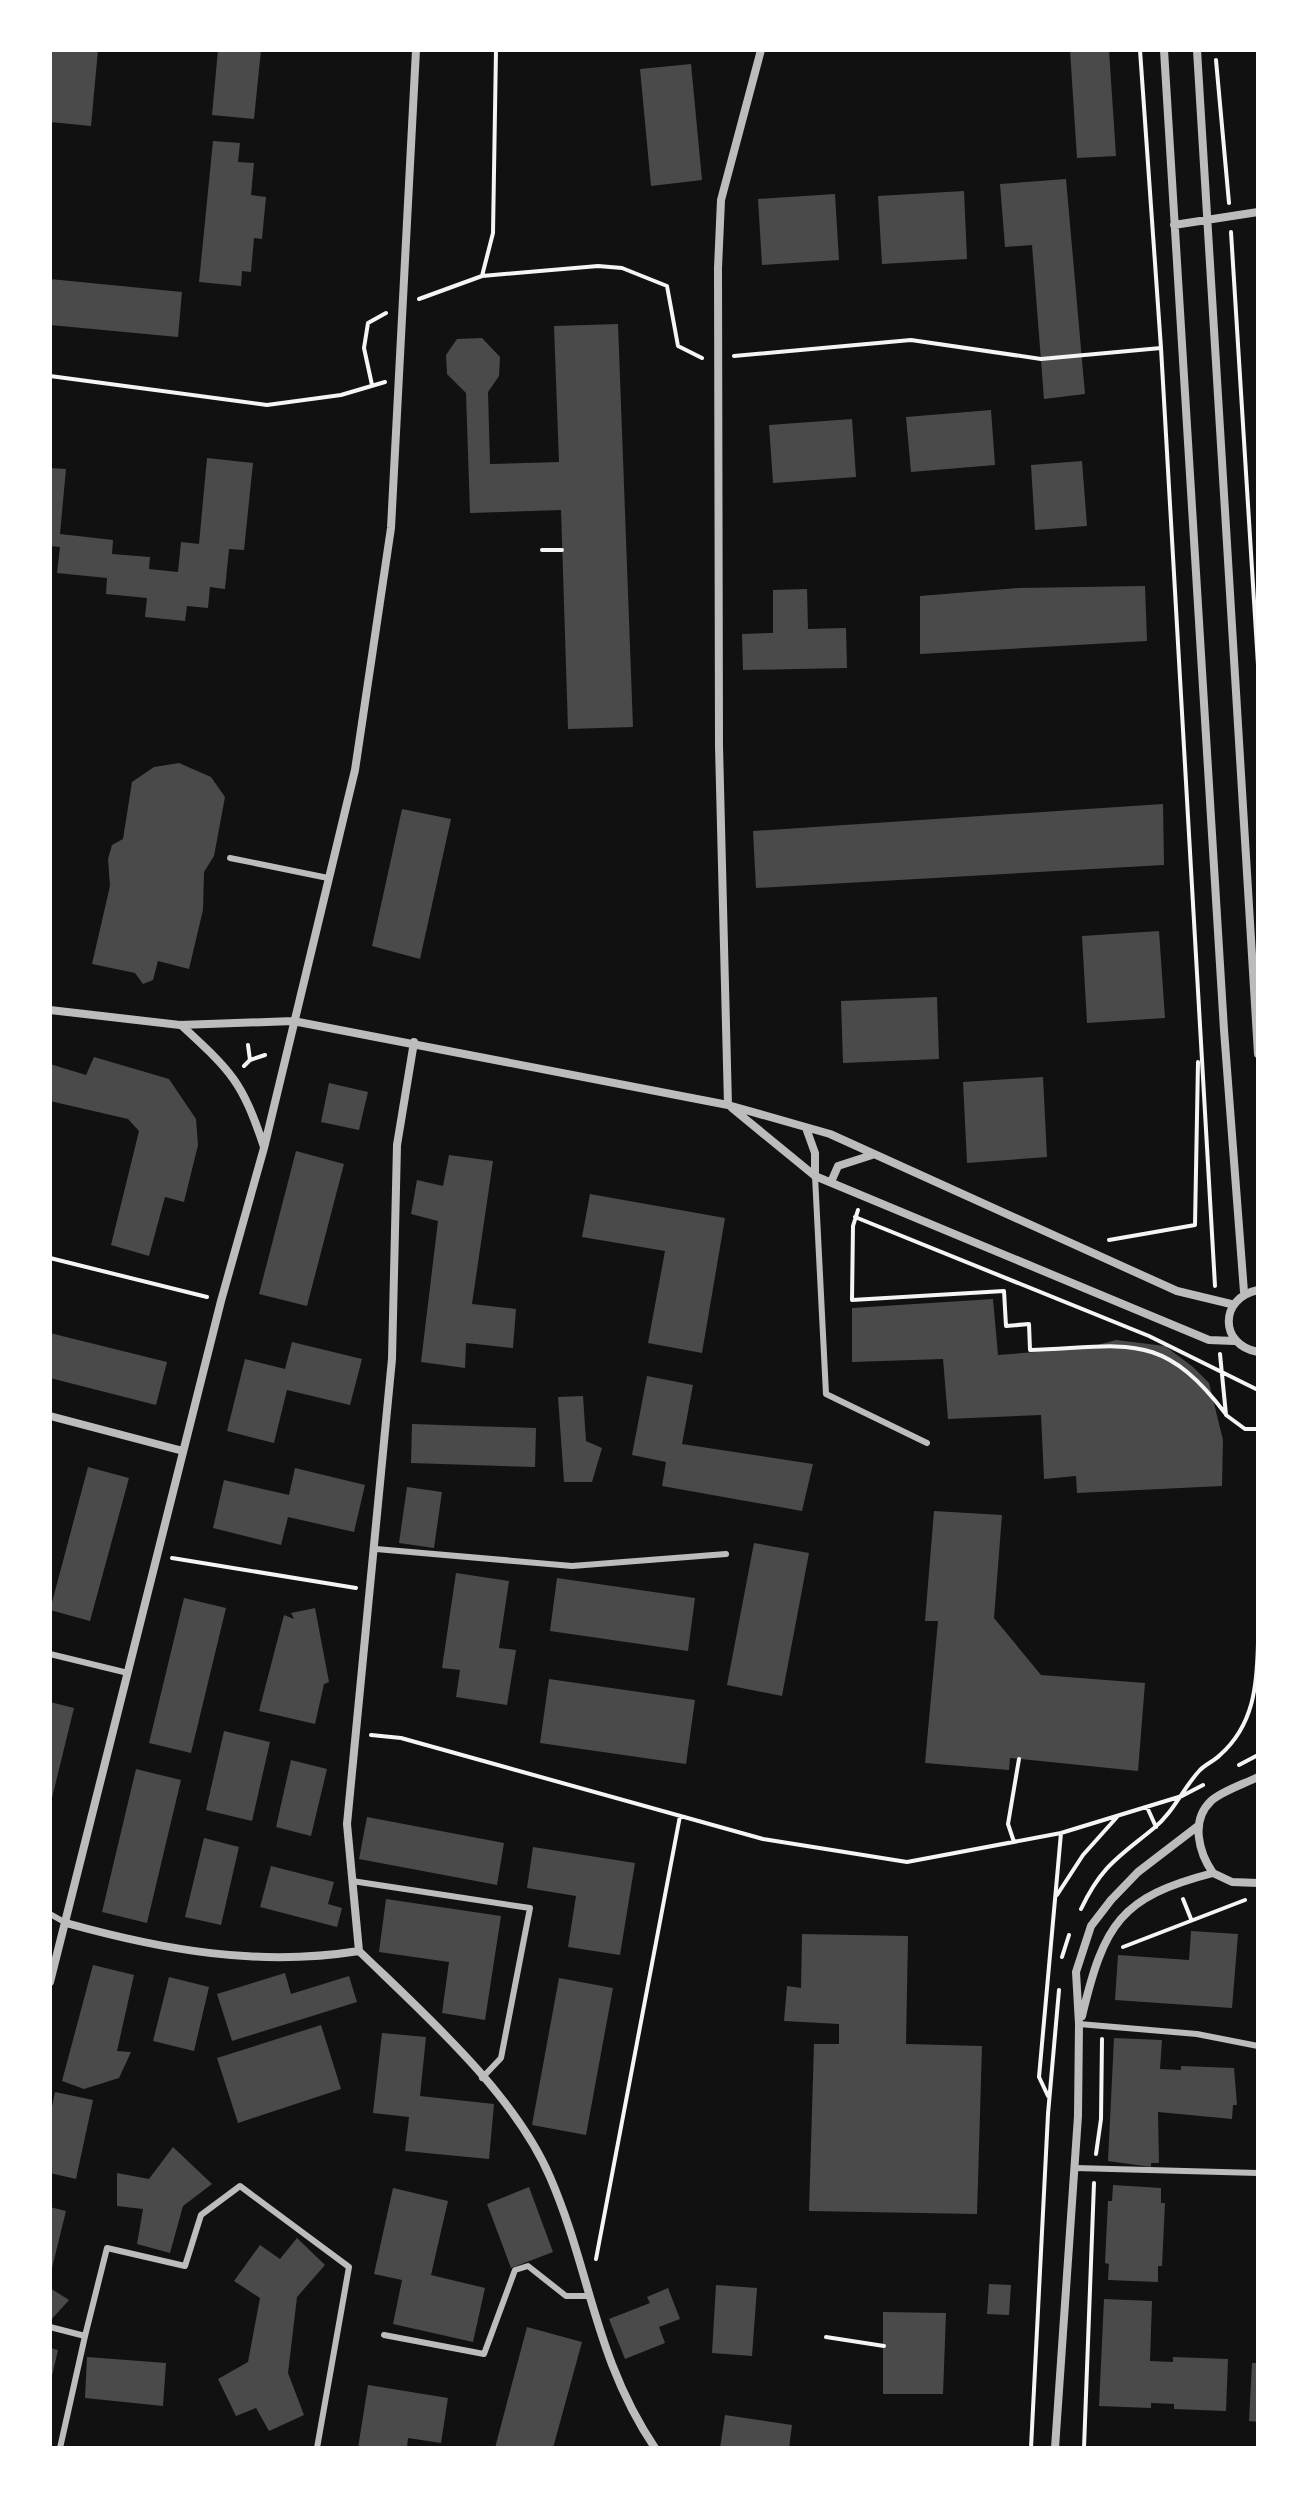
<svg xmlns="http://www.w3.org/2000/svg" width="1308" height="2498" viewBox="0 0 1308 2498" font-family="'PT Sans Narrow',sans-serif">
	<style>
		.building { fill: #4a4a4a }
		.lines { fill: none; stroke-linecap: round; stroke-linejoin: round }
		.path { stroke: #f5f5f5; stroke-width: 4 }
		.service { stroke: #bcbcbc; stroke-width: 6 }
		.minor { stroke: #bcbcbc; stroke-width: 8 }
	</style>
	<rect width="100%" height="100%" fill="#111"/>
	<path class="building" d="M50,50H98L91,126L50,122Z
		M218,50H261L254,119L212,115Z
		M1070,50H1109L1116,156L1077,158Z
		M691,64L702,180L651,186L640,69Z
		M213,141L240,143L238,162L254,163L251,195L266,197L262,239L254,238L251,272L242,271L241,286L199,282Z
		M1066,179L1085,394L1044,399L1032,245L1005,247L1000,184Z
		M964,191L967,259L882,264L878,196Z
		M835,194L839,260L762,265L758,199Z
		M50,279L182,292L178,337L50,325Z
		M618,324L633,727L568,729L561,510L470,513L466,393L447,374L446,355L457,339L482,338L500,357L499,376L488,392L490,464L559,462L554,326Z
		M991,410L995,465L911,472L906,417Z
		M852,419L856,477L773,483L769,425Z
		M207,458L253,463L244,550L229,549L225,589L210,587L208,608L187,606L185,621L145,617L147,598L106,594L107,578L57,573L60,547L50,546V468L66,469L60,534L113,540L112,554L150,557L149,569L178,572L181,542L199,544Z
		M1082,461L1087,526L1035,530L1031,465Z
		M1145,586L1147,641L920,654V596L1019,588Z
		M807,589L808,629L846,628L847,668L743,670L742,634L773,633V590Z
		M179,763L211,777L225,797L214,856L204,872L203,910L189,969L158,961L153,980L143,984L135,973L92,964L110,886L108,859L112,845L123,839L132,782L154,767Z
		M1163,804L1164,865L756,888L753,831Z
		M402,809L451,819L420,959L372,946Z
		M1159,931L1165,1018L1087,1023L1082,936Z
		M937,997L939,1059L843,1063L841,1001Z
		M94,1057L169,1079L196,1119L198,1145L184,1202L165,1197L149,1256L111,1245L139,1131L128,1119L50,1101V1064L86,1075Z
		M1043,1077L1047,1157L967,1163L963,1082Z
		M329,1083L368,1092L359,1130L321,1122Z
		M296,1151L344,1164L307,1306L259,1294Z
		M449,1155L493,1161L472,1304L516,1309L513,1348L466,1343L465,1368L421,1362L438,1221L411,1214L417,1180L443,1186Z
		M590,1194L725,1218L702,1353L648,1343L665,1251L582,1237Z
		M993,1299L998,1355L1086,1348L1116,1340L1165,1346L1193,1367L1209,1383L1223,1440L1222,1486L1077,1493L1076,1476L1044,1479L1041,1415L948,1419L943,1359L852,1362V1308Z
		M50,1333L167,1362L156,1405L50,1378Z
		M292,1342L362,1359L350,1405L287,1390L274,1443L227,1431L245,1359L285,1369Z
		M647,1376L693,1385L682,1444L813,1464L802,1511L662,1486L666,1462L632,1455Z
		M583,1396L586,1441L602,1448L592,1482H564L558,1397Z
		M412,1424L536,1428L535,1467L411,1463Z
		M88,1467L129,1478L90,1621L50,1610Z
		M295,1468L365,1485L354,1532L288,1517L281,1545L213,1528L224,1480L289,1495Z
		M407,1487L442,1492L434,1548L399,1543Z
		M934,1511L1002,1515L994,1618L1041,1675L1145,1683L1138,1771L1010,1758L1009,1770L925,1763L938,1621H925Z
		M754,1543L809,1553L782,1696L727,1685Z
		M456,1573L509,1581L499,1648L516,1650L507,1705L456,1697L460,1670L442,1668Z
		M557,1578L695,1598L688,1651L550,1631Z
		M184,1598L226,1608L191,1753L149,1743Z
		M315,1608L329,1682L324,1684L315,1724L259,1711L284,1615L294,1619L291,1613Z
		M549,1679L695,1700L686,1764L540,1743Z
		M50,1702L74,1708L51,1802H50Z
		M224,1731L270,1742L252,1821L206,1810Z
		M291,1760L327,1769L311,1836L276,1827Z
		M136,1769L181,1780L147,1923L102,1912Z
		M367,1817L504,1843L497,1885L359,1859Z
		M204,1838L239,1847L221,1925L185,1917Z
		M533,1847L635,1863L620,1955L568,1947L576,1896L527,1888Z
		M271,1866L334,1882L328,1904L342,1908L337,1927L260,1907Z
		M386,1899L501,1916L485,2020L442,2013L449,1962L379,1952Z
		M1191,1931L1238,1934L1232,2008L1115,2000L1118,1955L1189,1960Z
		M802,1934L908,1936L906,2044L982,2046L977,2214L809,2211L814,2044H839V2024L784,2021L787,1986L801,1988Z
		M93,1965L134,1975L117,2051L131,2052L119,2078L84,2089L62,2081Z
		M285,1973L291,1994L349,1976L357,2002L232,2041L217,1994Z
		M169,1977L209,1987L194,2051L153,2041Z
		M559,1978L613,1988L586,2135L532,2125Z
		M321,2025L341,2089L238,2123L217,2058Z
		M382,2033L426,2037L420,2096L494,2104L489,2159L405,2151L409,2117L373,2113Z
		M1114,2038L1162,2040L1160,2069L1181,2070V2066L1234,2068L1237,2105H1233L1232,2119L1158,2112L1159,2163H1151V2167L1108,2161Z
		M55,2092L93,2100L76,2179L50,2173V2116Z
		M173,2147L212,2184L183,2206L170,2253L137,2244L143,2209L117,2206V2173L149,2179Z
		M1113,2185L1161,2188V2203H1165L1162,2266H1158V2282L1108,2280L1109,2264L1105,2263L1108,2201H1112Z
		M529,2187L553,2252L511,2268L487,2204Z
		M393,2188L448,2201L431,2275L485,2288L473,2342L393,2324L402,2280L374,2274Z
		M50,2207L66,2211L51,2272H50Z
		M297,2238L325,2265L297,2297L288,2373L304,2415L269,2431L256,2408L236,2416L218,2379L248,2362L260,2298L234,2281L260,2245L280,2259Z
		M989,2284L1011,2285L1009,2315L987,2314Z
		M716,2285L757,2288L752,2356L712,2353Z
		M50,2288L69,2300L50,2321Z
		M668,2288L680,2319L659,2327L665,2343L625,2359L609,2319L650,2303L647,2297Z
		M1104,2299L1152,2301L1150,2361L1173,2362V2357L1228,2359L1226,2411L1174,2409V2404L1151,2403V2408L1099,2406Z
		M883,2312L946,2313L943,2394H883Z
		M527,2327L582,2342L553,2448H495Z
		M50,2348L58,2350L51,2380H50Z
		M87,2357L166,2363L163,2406L85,2398Z
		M1252,2363H1258V2422L1249,2421Z
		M368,2385L448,2398L441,2443L408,2438L407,2448H358Z
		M725,2415L792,2425L789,2448H720Z"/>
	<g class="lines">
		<path class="path" d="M1140,50L1161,348L1215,1286
			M1216,60L1229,203
			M1231,232L1258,665
			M482,276L493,233L496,50
			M419,299L482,276L598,266L622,268L667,286L678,346L702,358
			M734,356L911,340L1041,359L1161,348
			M50,376L267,405L341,395L385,382
			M372,385L364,348L368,323L386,313
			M542,550H562
			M248,1045L250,1060
			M244,1066L250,1060L265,1055
			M858,1210L853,1226L852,1300L1004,1291L1006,1326L1029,1324L1030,1350C1126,1347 1161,1329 1225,1413
			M855,1217L1149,1336L1258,1390
			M1109,1240L1195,1225L1198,1062
			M50,1258L207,1297
			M1220,1354L1226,1415L1245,1429H1258
			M172,1558L356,1588
			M371,1735L401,1738L763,1839L907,1862L1061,1833L1182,1796L1203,1785
			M1239,1765L1258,1755
			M1147,1807L1156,1827
			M1014,1842L1008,1824L1019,1759
			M1057,1895L1083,1855L1117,1817
			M1183,1899L1191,1919
			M1081,1909C1102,1865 1119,1857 1154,1828C1173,1813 1183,1788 1200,1770C1206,1764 1214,1761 1220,1755C1254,1725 1257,1685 1258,1643
			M1123,1947L1245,1900
			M1062,1957L1069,1935
			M1048,2096L1039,2077L1061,1833
			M1096,2154L1101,2119L1102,2039
			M596,2259L680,1816
			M826,2337L884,2346
			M1031,2448L1048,2114L1059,1990
			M1084,2448L1094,2183"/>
		<path class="service" d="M230,858L328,878
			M815,1176L826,1394L927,1443
			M376,1549L572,1566L726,1554
			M50,1654L128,1673
			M352,1881L530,1908L501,2058L482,2078
			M50,1914L66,1923
			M1079,2024L1197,2034L1258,2046
			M1075,2168L1258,2173
			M50,2327L85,2336L60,2448
			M384,2335L484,2354L515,2270L528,2266L566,2296H587
			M85,2336L107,2248L185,2266L201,2215L240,2186L349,2267L317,2448"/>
		<path class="minor" d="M1164,50L1224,1030L1244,1292
			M1197,50L1258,1054
			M1174,225L1258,212
			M50,1010L180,1025L293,1021L728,1105L830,1134L1177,1291L1231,1304
			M181,1025C232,1072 242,1081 264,1147
			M414,1042L397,1145L392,1359L347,1824L359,1951C424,2014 514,2093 550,2177C591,2272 594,2357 655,2448
			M728,1105L719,746L718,268L721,200L761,50
			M732,1108L815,1176L1209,1340L1234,1341
			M806,1128L815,1153V1176
			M831,1182L838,1166L872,1155
			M1258,1290C1219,1298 1219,1345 1258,1352
			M50,1416L183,1451
			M1213,1873C1199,1853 1190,1821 1211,1801C1222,1791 1244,1784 1258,1777
			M1213,1873L1232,1882L1258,1883
			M66,1923C163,1950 258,1967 359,1951
			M50,1982L221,1301L264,1148L355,770L391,528L416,50
			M1082,2016C1104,1924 1120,1897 1213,1873
			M1055,2448L1078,2116L1079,2024L1076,1972L1091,1926L1111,1900L1138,1872L1198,1826"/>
	</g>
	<rect width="1308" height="2498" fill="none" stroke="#ffffff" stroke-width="104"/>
</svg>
